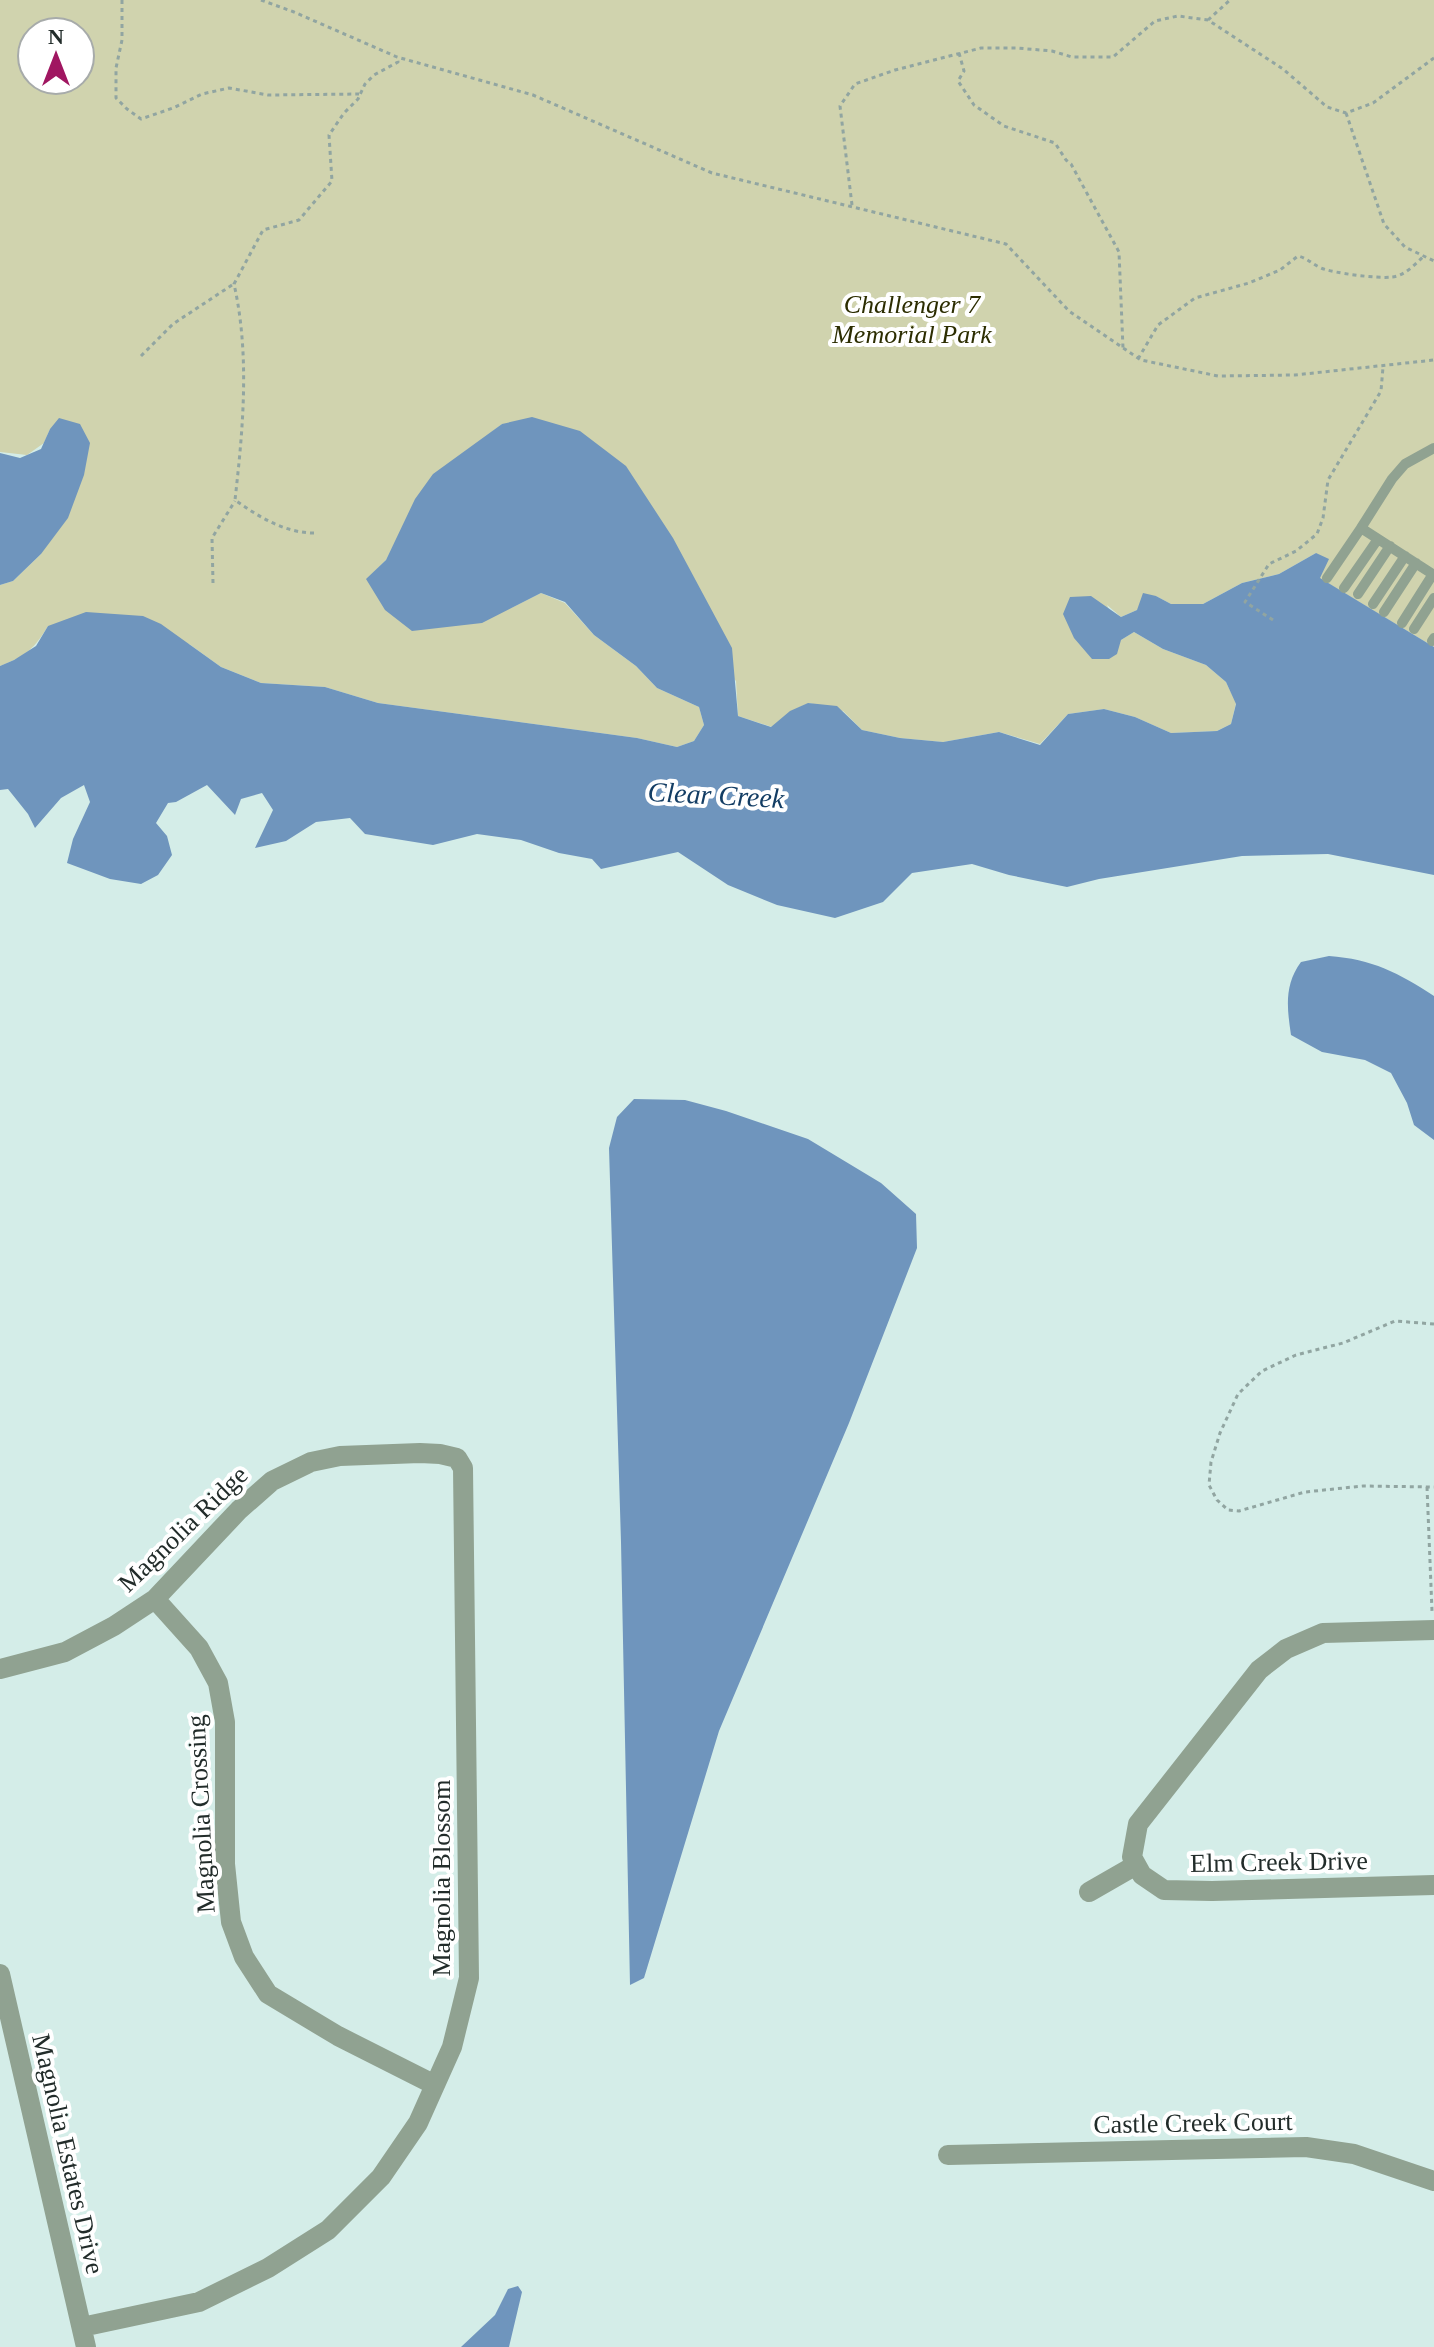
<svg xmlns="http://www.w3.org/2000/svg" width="1434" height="2347" viewBox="0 0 1434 2347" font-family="'Times New Roman',serif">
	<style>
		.green { fill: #d0d3ae; fill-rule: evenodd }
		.water { fill: #6f95bd }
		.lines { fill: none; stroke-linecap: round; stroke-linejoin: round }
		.path { stroke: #91a5a1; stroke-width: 3; stroke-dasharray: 4 4; stroke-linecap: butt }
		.service { stroke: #90a291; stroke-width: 10 }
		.minor { stroke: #90a291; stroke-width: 20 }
		.labels { text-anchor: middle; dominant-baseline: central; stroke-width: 8; stroke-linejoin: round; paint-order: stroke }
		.park-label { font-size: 26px; font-style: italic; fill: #2c2d01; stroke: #fff }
		.street-label { font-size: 26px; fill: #222c2a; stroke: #fff }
		.water-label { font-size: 28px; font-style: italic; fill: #133d64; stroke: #fff }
	</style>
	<rect width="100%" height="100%" fill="#d4ede8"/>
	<path class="green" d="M0,0H1434V647L1319,578L1316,553L1279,574L1242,583L1203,604H1171L1156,596L1137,610L1121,617L1107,605L1121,640L1134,632L1163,649L1206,665L1226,682L1236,703L1231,724L1217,731L1171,733L1135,717L1104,709L1068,714L1040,744L999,732L943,742L900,738L862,730L843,711L809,703L798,708L772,727L738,716L736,681L502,424L469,450L401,531L386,560L367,579L511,608L541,593L565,603L594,635L636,666L657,688L699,707L704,725L694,741L677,747L637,738L378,703L325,687L261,683L221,667L189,644L48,626C34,649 26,656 0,666V585L13,581L41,554L50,429L44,443L27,455L0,452ZM32,32H80V80H32Z"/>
	<path class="water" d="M532,417L580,431L626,466L673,538L732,648L738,716L771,727L790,711L808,703L837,706L862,730L900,738L943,742L999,732L1040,745L1068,714L1104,709L1135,717L1171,733L1217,731L1231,724L1236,704L1226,682L1206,665L1163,649L1134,632L1121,640L1117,654L1109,659H1092L1074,638L1063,614L1070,597L1091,596L1121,617L1137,610L1143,593L1156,596L1171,604H1203L1242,583L1279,574L1316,553L1329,559L1320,578L1434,647V875L1328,854L1242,856L1099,879L1067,887L1009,875L972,864L912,873L883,902L835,918L777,905L728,885L678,852L601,869L592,859L559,853L521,840L477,834L433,845L365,834L350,818L316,822L286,841L255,848L273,810L262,793L241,799L235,815L207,785L176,802L168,803L156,823L167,836L172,855L158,875L141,884L110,879L67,863L73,839L90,802L84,785L61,798L35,828L28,814L8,789L0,790V666L14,660L36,646L48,626L86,612L143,616L161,624L221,667L261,683L325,687L378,703L637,738L677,747L694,741L704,725L699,707L657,688L636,666L594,635L565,602L541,593L482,623L412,631L385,610L366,579L386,560L415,499L433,474L502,424Z
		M59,418L80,424L90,443L84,475L68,518L41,554L13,581L0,585V453L20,458L41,449L50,429Z
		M1329,956C1372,959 1399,973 1434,996V1140L1414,1125L1407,1103L1391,1073L1365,1060L1322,1052L1291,1035C1287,1008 1284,985 1301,962Z
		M634,1099L685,1100L726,1111L808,1139L881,1183L916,1214L917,1248L849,1423L719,1731L644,1978L630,1985L621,1542L609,1148L617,1117Z
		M518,2286L522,2292L509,2347H461L495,2315L508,2289Z"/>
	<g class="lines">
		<path class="path" d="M122,0V40L116,68V98L127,109L141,119L173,108L202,94L229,88L268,95L359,94
			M261,0L294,12L397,57L533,95L712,173L1006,244L1069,311L1141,360L1218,376L1295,375L1434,360
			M1208,20L1230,0
			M959,53L964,71L958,81L974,105L1004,126L1055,143L1066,160L1071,164L1119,252L1123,348
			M1346,113L1384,224L1405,247L1434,261
			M852,205L840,106L855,84L895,70L981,48H1017L1052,51L1072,57H1113L1155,21L1178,16L1208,20L1283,69L1327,107L1346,113L1373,103L1434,58
			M141,356L173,324L232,285
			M1138,359L1158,325L1195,298L1249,283L1280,270L1298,256C1307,258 1312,264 1321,268C1332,273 1379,279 1392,277C1405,276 1415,264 1424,256
			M314,533C285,533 259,517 235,500C243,429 250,355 234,284L263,230L299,220L332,181L329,135L344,113L358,99L365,84L374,75L398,62L397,57
			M213,583L212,538L235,501
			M1273,620L1245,602L1269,564L1296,551L1317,534L1323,518L1328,480L1381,391L1383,367
			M1434,1324L1395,1321L1343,1343L1296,1355L1262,1371L1238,1394L1220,1433L1211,1462L1209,1485L1217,1500L1228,1510L1239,1511L1305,1492L1363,1486L1434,1487
			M1427,1487L1432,1611"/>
		<path class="service" d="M1434,448L1405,464L1392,479L1361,528L1434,575
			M1327,578L1361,528
			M1344,588L1378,539
			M1358,594L1390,546
			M1373,604L1405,556
			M1384,612L1416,563
			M1402,623L1433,574
			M1414,629L1434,598
			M1432,641L1434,638"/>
		<path class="minor" d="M155,1599L199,1648L218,1683L225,1722V1864L231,1922L244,1957L268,1994L338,2036L435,2085
			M1434,1630L1323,1633L1286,1649L1259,1670L1138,1824L1132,1857L1142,1875L1164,1890L1212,1891L1434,1885
			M0,1669L65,1652L114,1626L155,1599L239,1510L272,1481L311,1462L340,1456L420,1453L440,1454L457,1458L463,1468L469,1978L452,2047L418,2123L381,2177L328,2230L268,2268L199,2302L82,2327
			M1089,1892L1136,1865
			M0,1974L86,2347
			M948,2155L1306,2147L1354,2154L1434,2181"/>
	</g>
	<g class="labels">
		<g class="park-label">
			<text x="912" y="304">Challenger 7<tspan x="912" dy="30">Memorial Park</tspan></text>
		</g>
		<g class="street-label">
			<text transform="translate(183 1529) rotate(-44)">Magnolia Ridge</text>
			<text transform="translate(201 1814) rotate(-93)">Magnolia Crossing</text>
			<text transform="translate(1279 1862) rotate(-1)">Elm Creek Drive</text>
			<text transform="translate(441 1878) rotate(-90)">Magnolia Blossom</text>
			<text transform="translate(1193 2123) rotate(-1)">Castle Creek Court</text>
			<text transform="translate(68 2154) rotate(77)">Magnolia Estates Drive</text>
		</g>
		<g class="water-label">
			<text transform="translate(716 795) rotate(3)">Clear Creek</text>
		</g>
	</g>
	<g transform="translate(56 56)"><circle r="38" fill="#ffffff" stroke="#a7abaa" stroke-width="2"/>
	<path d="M0-6L14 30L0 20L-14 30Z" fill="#a01661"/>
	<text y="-12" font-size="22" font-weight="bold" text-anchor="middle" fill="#222c2a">N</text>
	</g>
</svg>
